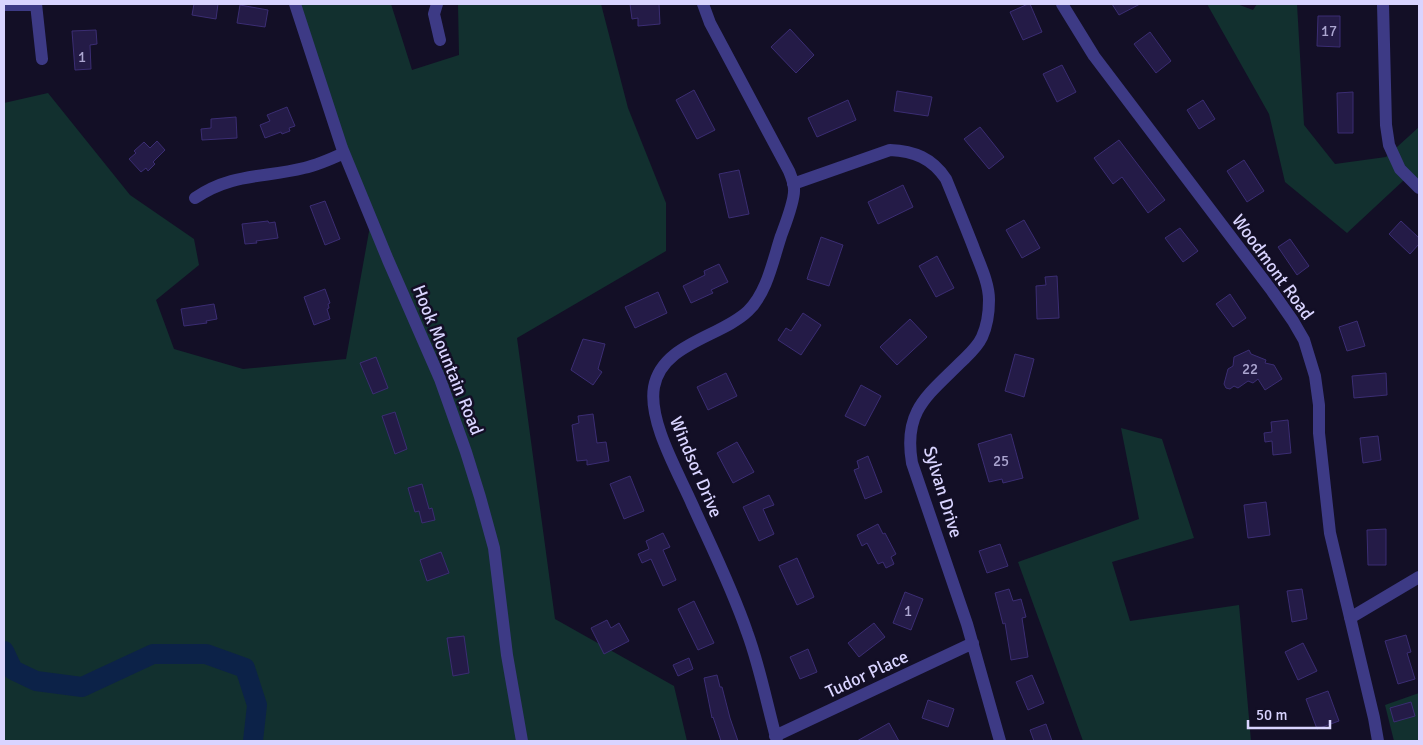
<svg xmlns="http://www.w3.org/2000/svg" width="1423" height="745" viewBox="0 0 1423 745" font-family="Signika,sans-serif">
	<style>
		.green { fill: #12302f }
		.lines { fill: none; stroke-linecap: round; stroke-linejoin: round }
		.river { stroke: #0c2248; stroke-width: 20 }
		.building { fill: #241b47; stroke: #3b2d73 }
		.minor { stroke: #3d3a85; stroke-width: 12 }
		.labels { text-anchor: middle; dominant-baseline: central; stroke-width: 5; stroke-linejoin: round; paint-order: stroke }
		.number-label { font-size: 15px; fill: #aca6d1 }
		.street-label { font-size: 18px; fill: #d9d4ff; stroke: #130f26 }
	</style>
	<rect width="100%" height="100%" fill="#130f26"/>
	<path class="green" d="M295,4H391L412,70L459,55L458,4H601L628,108L666,203V251L517,338L555,619L674,686L687,741H4V103L48,93L130,195L194,239L199,265L156,300L174,349L243,369L346,359L372,215Z
		M1207,4H1237L1253,10L1257,4H1297L1304,125L1335,164L1386,157L1419,127V184L1404,180L1347,233L1285,182L1269,114Z
		M1121,428L1162,439L1194,538L1112,562L1130,621L1239,605L1251,741H1083L1018,562L1139,519Z
		M1419,693V741H1394L1385,705Z"/>
	<g class="lines">
		<path class="river" d="M4,651L13,670L36,681L82,687L153,654H206L245,668L257,705L253,741"/>
	</g>
	<path class="building" d="M194,4H218L216,19L192,15Z
		M630,4H659L660,24L638,26V18L632,19Z
		M1028,4H1030L1042,32L1023,40L1010,12Z
		M1112,4H1140L1119,15Z
		M240,5L268,10L265,27L237,23Z
		M1318,16H1340V47L1317,46Z
		M790,29L814,55L796,73L771,47Z
		M96,30L97,44L90,45L91,69L75,70L72,31Z
		M1150,32L1171,61L1156,73L1134,44Z
		M1062,65L1076,92L1057,102L1043,74Z
		M694,90L715,130L697,139L676,100Z
		M897,91L932,97L928,116L894,111Z
		M1353,92V133H1338L1337,93Z
		M848,100L856,120L817,137L808,118Z
		M1203,100L1215,119L1199,129L1187,110Z
		M287,107L295,126L289,128L290,131L282,134L281,132L265,138L260,125L270,121L267,115Z
		M236,117L237,138L202,140L201,129L211,128V119Z
		M980,127L1004,157L989,169L964,139Z
		M1119,140L1165,200L1148,213L1122,177L1113,184L1094,158Z
		M157,141L165,150L153,162L155,164L148,171L146,168L141,172L129,159L136,153L134,151L144,142L150,148Z
		M1244,160L1264,191L1247,202L1227,171Z
		M739,170L749,214L729,218L719,174Z
		M903,185L913,207L878,224L868,202Z
		M325,201L340,239L325,245L310,206Z
		M1024,220L1040,248L1022,258L1006,230Z
		M268,221L269,223L275,222L278,238L256,241L257,243L245,244L242,224Z
		M1401,221L1419,238V244L1410,254L1389,234Z
		M1180,228L1198,251L1183,262L1165,238Z
		M821,237L843,245L829,286L807,279Z
		M1290,239L1309,266L1297,275L1278,247Z
		M937,256L954,288L936,297L919,266Z
		M719,264L728,282L711,290L713,293L691,303L683,286L705,275L704,271Z
		M1057,276L1059,318L1037,319L1036,286L1046,285L1045,277Z
		M325,289L330,303L328,304L329,308L327,309L330,319L314,325L304,297Z
		M658,292L667,313L635,328L625,307Z
		M1230,294L1246,318L1233,327L1216,304Z
		M214,304L217,319L206,321L207,323L184,326L181,309Z
		M803,313L821,325L801,355L778,340L786,328L791,331Z
		M910,319L927,337L897,365L880,347Z
		M1357,321L1365,346L1347,351L1339,327Z
		M583,339L605,344L598,369L602,372L593,385L571,370Z
		M1249,350L1251,354L1266,360L1265,363L1274,365L1282,379L1265,390L1258,379L1253,383L1248,381L1238,388L1234,386L1230,389L1226,388L1224,384L1228,369L1233,366L1234,357Z
		M1015,354L1034,359L1024,397L1005,391Z
		M376,357L388,388L373,394L360,363Z
		M726,373L737,396L708,410L697,387Z
		M1386,373L1387,395L1354,398L1352,376Z
		M861,385L881,396L865,426L845,416Z
		M395,412L407,449L395,454L382,416Z
		M593,414L597,443L606,442L609,461L587,465V460L577,461L572,425L579,423L578,416Z
		M1288,420L1291,453L1273,455L1272,441L1265,442L1264,433L1272,432L1271,422Z
		M1011,434L1023,478L1003,483L1002,479L989,482L978,444Z
		M1378,436L1381,460L1363,463L1360,438Z
		M737,442L754,472L733,483L717,453Z
		M868,456L882,492L865,499L854,470L859,468L857,461Z
		M630,476L644,511L624,519L610,484Z
		M422,484L429,509L432,508L435,520L422,523L419,511L415,512L408,488Z
		M769,495L774,505L763,509L774,534L759,541L743,507Z
		M1266,502L1270,535L1248,538L1244,505Z
		M878,524L883,534L885,533L896,554L891,557L894,564L886,568L883,562L878,564L867,543L862,546L857,535Z
		M1386,529V565H1368L1367,530Z
		M663,533L670,547L663,550L676,580L663,586L651,559L642,563L638,554L649,549L646,541Z
		M1000,544L1008,566L987,573L979,551Z
		M441,552L449,573L427,581L420,560Z
		M797,558L814,597L797,605L779,566Z
		M1009,589L1013,601L1021,599L1026,617L1022,618L1028,657L1011,660L1005,623L1003,624L995,593Z
		M1302,589L1307,619L1292,622L1287,591Z
		M905,592L923,599L911,630L893,623Z
		M694,601L714,643L698,650L678,609Z
		M607,620L611,628L619,623L629,641L604,654L591,628Z
		M874,623L885,637L859,657L848,643Z
		M1406,635L1411,652L1407,653L1415,679L1398,684L1385,641Z
		M464,636L469,673L453,676L447,638Z
		M1303,643L1317,671L1298,680L1285,652Z
		M808,649L817,672L800,679L790,657Z
		M689,658L693,669L678,676L673,665Z
		M717,675L720,687H722L730,718L738,741H721L713,717L712,718L704,678Z
		M1032,675L1044,703L1028,710L1016,682Z
		M1328,691L1339,721L1317,729L1306,699Z
		M928,700L954,709L948,727L922,718Z
		M1411,702L1415,716L1394,722L1390,708Z
		M889,723L899,741H857Z
		M1046,724L1052,741H1034L1030,730Z"/>
	<g class="lines">
		<path class="minor" d="M36,4L42,59
			M295,4L342,148L388,260L440,379L466,452L480,497L494,548L507,655L522,741
			M437,4L434,14L440,40
			M703,4L710,23L789,171C791,176 794,183 794,189C795,200 785,225 781,236C773,260 767,293 748,311C721,337 662,343 654,387C648,421 678,472 692,504C711,546 732,588 747,632C760,667 767,705 777,741
			M1062,4L1094,56L1272,291L1293,321L1304,340L1315,376L1319,405V433L1330,533L1374,718L1378,741
			M1383,4L1386,125L1389,145L1400,169L1419,188
			M4,5H36
			M793,184L890,150C914,151 932,158 946,179C955,201 964,223 973,246C979,263 989,282 989,300C989,312 987,326 982,337C977,348 968,355 960,363C927,396 903,411 912,463L967,624L1000,741
			M195,198C232,173 263,178 304,168C318,165 331,159 344,153
			M1350,618L1419,577
			M775,736L973,643"/>
	</g>
	<g class="labels">
		<g class="number-label">
			<text x="1329" y="31">17</text>
			<text x="82" y="57">1</text>
			<text x="1250" y="369">22</text>
			<text x="1001" y="461">25</text>
			<text x="908" y="611">1</text>
		</g>
		<g class="street-label">
			<text transform="translate(1273 267) rotate(54)">Woodmont Road</text>
			<text transform="translate(448 360) rotate(68)">Hook Mountain Road</text>
			<text transform="translate(696 467) rotate(67)">Windsor Drive</text>
			<text transform="translate(943 492) rotate(73)">Sylvan Drive</text>
			<text transform="translate(867 674) rotate(-25)">Tudor Place</text>
		</g>
	</g>
	<rect width="1423" height="745" fill="none" stroke="#d9d4ff" stroke-width="10"/>
	<path d="M1248 720v8h82v-8" fill="none" stroke="#d9d4ff" stroke-width="2.5"/>
	<text x="1256" y="720" font-size="15" fill="#d9d4ff" stroke="#130f26" stroke-width="4" paint-order="stroke">50 m</text>
</svg>
